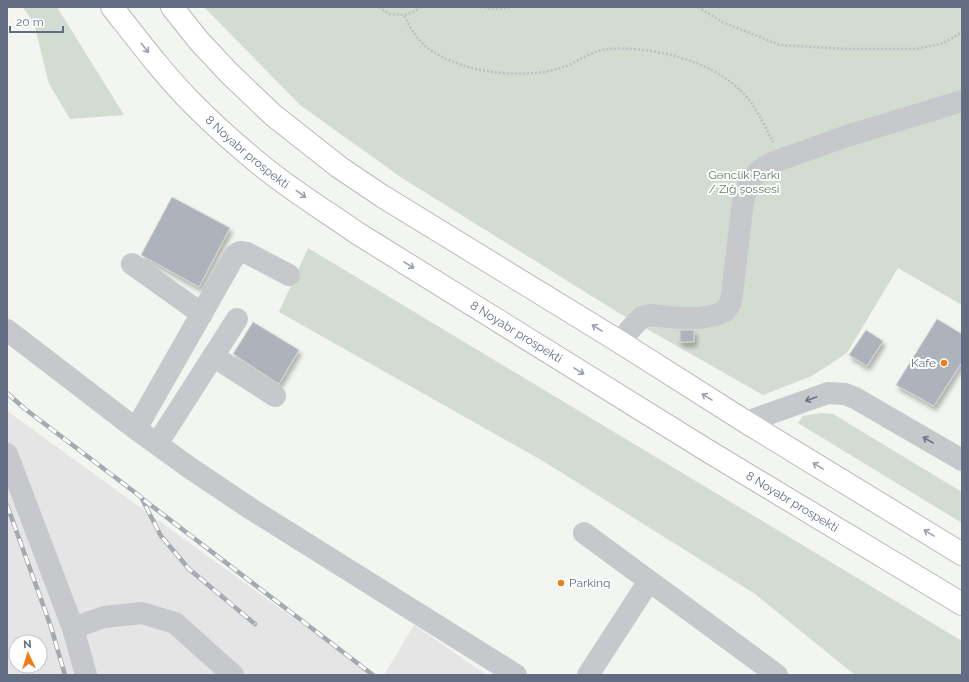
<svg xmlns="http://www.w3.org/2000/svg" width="969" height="682" viewBox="0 0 969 682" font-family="Raleway,sans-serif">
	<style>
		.built { fill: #e4e5e4; fill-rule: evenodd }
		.green { fill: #d3dcd1 }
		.building { fill: #aeb3bb; stroke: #d5d6d3; filter: url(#shadow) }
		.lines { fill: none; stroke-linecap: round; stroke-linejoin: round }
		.highway-casing { stroke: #b8b9bd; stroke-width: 24 }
		.path { stroke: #bdbec1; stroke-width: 2.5; stroke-dasharray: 2 2; stroke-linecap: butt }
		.minor { stroke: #c6c8cc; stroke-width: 22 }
		.highway { stroke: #fff; stroke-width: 22 }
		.rail-casing { stroke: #a5a9b0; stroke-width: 4.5 }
		.rail { stroke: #fff; stroke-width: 3; stroke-dasharray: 9; stroke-linecap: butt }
		.oneway { stroke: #999fae }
		.oneway2 { stroke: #6c758a }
		.poi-dot { fill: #ec7d18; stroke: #fff; stroke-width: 1.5 }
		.labels { text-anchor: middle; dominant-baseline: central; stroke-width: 4; stroke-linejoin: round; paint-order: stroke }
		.street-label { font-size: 12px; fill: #626c83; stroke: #fff }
		.park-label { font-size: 12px; fill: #617a62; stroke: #fff }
		.poi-label { font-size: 12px; fill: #626c83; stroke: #fff; text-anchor: end }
	</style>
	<defs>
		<filter id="shadow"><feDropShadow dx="2.5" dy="4.5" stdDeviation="2" flood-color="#0004"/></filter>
	</defs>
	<rect width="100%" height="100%" fill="#f3f5f0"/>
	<path class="built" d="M7,411L372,675H7ZM16,642H40V666H16Z
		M414,625L487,675H384Z"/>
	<path class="green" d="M23,7H57L124,115L70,119L49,84L34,23Z
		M204,7H962V305L898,268L847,353L812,376L763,395L619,313L402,178L300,105Z
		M308,248L962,641V675H855L755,594L543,461L279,312Z
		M821,413L833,414L962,492V523L798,423L803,416Z"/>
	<path class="building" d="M172,197L230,228L199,287L141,255Z
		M937,319L962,334V362L934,406L896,385Z
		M253,322L299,350L279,384L233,354Z
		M680,330H694V342H680Z
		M866,330L883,341L867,366L849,355Z"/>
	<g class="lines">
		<g class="highway-casing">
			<g id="highway">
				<path id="s1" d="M112,7C138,40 164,75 194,105C217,128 242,150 267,170C296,193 327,212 357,233L708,451L962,604"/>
				<path d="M172,7L199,41L229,73L273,115L339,167L382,196L620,342L746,422L962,554"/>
			</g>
		</g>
		<path class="path" d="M379,7L389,14L404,15
			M421,7L413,12L404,15C410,28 418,41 429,49C463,73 521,80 561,68C577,63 591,50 608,49C652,46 710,60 741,91C755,104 764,125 773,142
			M480,7L496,9L511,7
			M698,7L722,22L780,45L847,49H916L944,43L962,32"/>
		<path class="minor" d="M132,264L202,314
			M7,330L136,429L190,468L251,509L516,675
			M620,342L633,326L642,317L651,315L680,318H699L716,315L725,311L730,304L732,295L743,201C750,179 753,172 774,162L847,136L962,101
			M213,356L275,396
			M746,422L828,393L845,394L855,398L962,460
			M136,429L235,255L240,252L247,253L289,275
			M157,444L237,319
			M7,454L73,628L86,675
			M584,533L777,675
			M73,628L104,617L142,613L175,623L233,675
			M588,675L649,581"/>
		<use href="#highway" class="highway"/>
		<g class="rail-casing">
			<path id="rail" d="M7,393L25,409L141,497L161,536L189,569L255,624
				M144,500L373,675
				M7,505L51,627L65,675"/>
		</g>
		<use href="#rail" class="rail"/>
	</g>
	<defs><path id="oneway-shaft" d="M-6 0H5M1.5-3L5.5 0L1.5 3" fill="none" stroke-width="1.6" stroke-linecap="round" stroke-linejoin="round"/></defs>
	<g class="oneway">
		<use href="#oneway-shaft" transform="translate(145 48) rotate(51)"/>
		<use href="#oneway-shaft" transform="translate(301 194) rotate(36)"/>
		<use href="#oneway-shaft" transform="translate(409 265) rotate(32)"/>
		<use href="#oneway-shaft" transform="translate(597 328) rotate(-148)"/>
		<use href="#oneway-shaft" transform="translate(579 371) rotate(32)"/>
		<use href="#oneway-shaft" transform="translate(707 397) rotate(-148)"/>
		<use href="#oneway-shaft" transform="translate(818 466) rotate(-149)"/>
		<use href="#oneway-shaft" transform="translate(929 533) rotate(-149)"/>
	</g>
	<g class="oneway2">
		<use href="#oneway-shaft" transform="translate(811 399) rotate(161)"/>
		<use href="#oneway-shaft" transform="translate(928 440) rotate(-150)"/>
	</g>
	<g class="poi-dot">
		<circle cx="944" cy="363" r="4"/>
		<circle cx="561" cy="583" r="4"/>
	</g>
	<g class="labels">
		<g class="street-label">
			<text stroke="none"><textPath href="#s1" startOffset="199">8 Noyabr prospekti</textPath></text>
			<text stroke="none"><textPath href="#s1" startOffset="523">8 Noyabr prospekti</textPath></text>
			<text stroke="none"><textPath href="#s1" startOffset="847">8 Noyabr prospekti</textPath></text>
		</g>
		<g class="park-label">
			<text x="744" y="175">Gənclik Parkı<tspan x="744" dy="14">/ Zığ şossesi</tspan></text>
		</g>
		<g class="poi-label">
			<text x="936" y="363">Kafe</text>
			<text x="569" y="583" text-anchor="start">Parkinq</text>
		</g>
	</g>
	<rect width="969" height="682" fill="none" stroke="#626c83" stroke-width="16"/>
	<g transform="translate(28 654) rotate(356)"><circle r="19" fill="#ffffff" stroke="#c0c4cd"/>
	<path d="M0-3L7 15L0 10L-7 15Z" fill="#ec7d18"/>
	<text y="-6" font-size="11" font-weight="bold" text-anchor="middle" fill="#626c83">N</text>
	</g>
	<path d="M10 26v6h53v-6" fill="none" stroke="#626c83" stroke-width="2"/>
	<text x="16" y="26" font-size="12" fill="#626c83" stroke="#ffffff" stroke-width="3" paint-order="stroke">20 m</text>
</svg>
